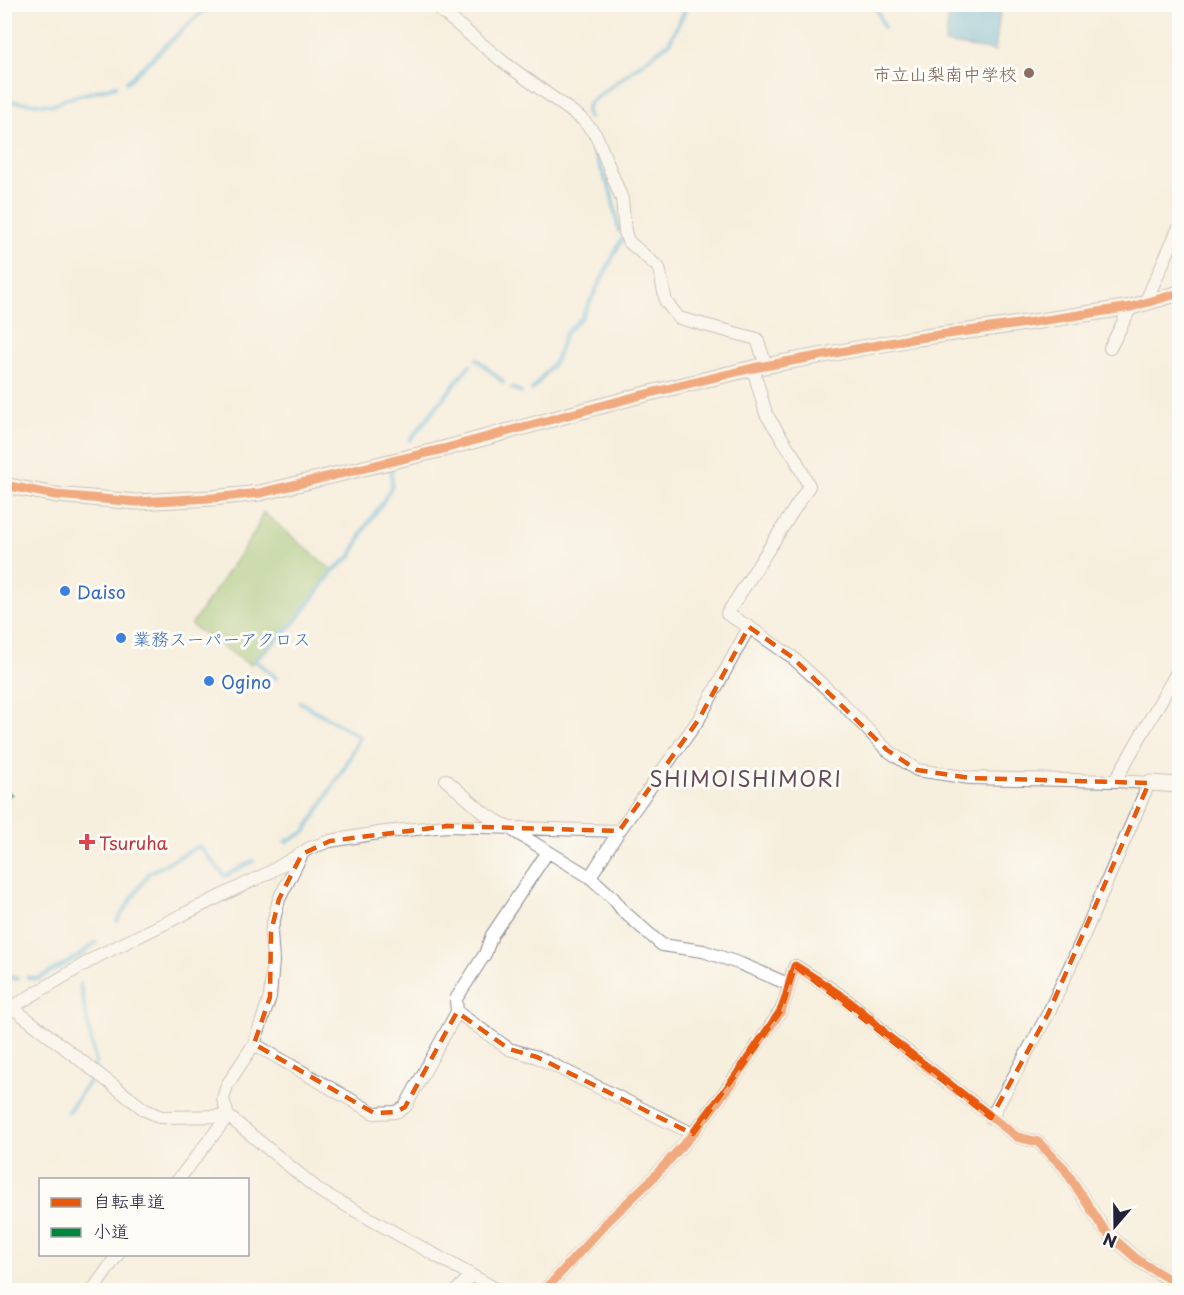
<svg xmlns="http://www.w3.org/2000/svg" width="1184" height="1295" viewBox="0 0 1184 1295" font-family="'Playpen Sans','Klee One',sans-serif">
	<style>
		.green { fill: #97c573; stroke: #5c7457; stroke-width: 1.5 }
		.water { fill: #5cb3d9; stroke: #3f6a8a; stroke-width: 1.5 }
		.lines { fill: none; stroke-linecap: round; stroke-linejoin: round }
		.stream { stroke: #5cb3d9; stroke-width: 4.5 }
		.minor-casing { stroke: #8c888c; stroke-width: 14 }
		.tertiary-casing { stroke: #8c888c; stroke-width: 17 }
		.secondary-casing { stroke: #8c888c; stroke-width: 19 }
		.minor { stroke: #fff; stroke-width: 12 }
		.tertiary { stroke: #fff; stroke-width: 15 }
		.secondary { stroke: #ffe4c6; stroke-width: 16 }
		.quiet { stroke: #00873e; stroke-width: 8; stroke-dasharray: 15 8; stroke-linecap: butt }
		.cycleway-casing { stroke: #fdfcf7; stroke-width: 13 }
		.cycleway { stroke: #e8590c; stroke-width: 9 }
		.marked { fill: none; stroke: #e8590c; stroke-width: 4.5; stroke-dasharray: 12 8; stroke-linejoin: round }
		.education-dot { fill: #8d6e63; stroke: #fdfcf7; stroke-width: 2 }
		.shop-dot { fill: #3f7fe0; stroke: #fdfcf7; stroke-width: 2 }
		.health-dot { fill: #e0444e; stroke: #fdfcf7; stroke-width: 2 }
		.labels { text-anchor: middle; dominant-baseline: central; stroke-width: 6; stroke-linejoin: round; paint-order: stroke }
		.education-label { font-size: 18px; fill: #785e54; stroke: #fdfcf7; text-anchor: end }
		.shop-label { font-size: 18px; fill: #366cbe; stroke: #fdfcf7; text-anchor: start }
		.health-label { font-size: 18px; fill: #be3a42; stroke: #fdfcf7; text-anchor: start }
		.quarter-label { font-size: 21px; letter-spacing: 1.5px; fill: #664a56; stroke: #fdfcf7 }
	</style>
	<rect width="100%" height="100%" fill="#fdfcf7"/>
	<filter id="ink" filterUnits="userSpaceOnUse"><feTurbulence type="fractalNoise" baseFrequency=".0167" numOctaves="2"/><feDisplacementMap in="SourceGraphic" scale="12" xChannelSelector="R" yChannelSelector="G"/><feConvolveMatrix kernelMatrix="1 2 1 2 8 2 1 2 1" color-interpolation-filters="sRGB"/></filter>
	<filter id="wash" filterUnits="userSpaceOnUse"><feTurbulence type="fractalNoise" baseFrequency=".008" numOctaves="4" result="noise"/><feDisplacementMap in="SourceGraphic" scale="24" xChannelSelector="R" yChannelSelector="G"/><feGaussianBlur stdDeviation="1.35" result="paint"/><feColorMatrix in="noise" values="0 0 0 0 0 0 0 0 0 0 0 0 0 0 0 0 0 1.4 0 .05"/><feComposite in="paint" operator="in"/></filter>
	<g filter="url(#wash)">
		<rect width="100%" height="100%" fill="#f7efde"/>
		<path class="green" d="M263,512L333,571L296,621L250,665L191,625L255,532Z"/>
		<path class="water" d="M950,5H1001L995,51L945,43Z"/>
		<g class="lines">
			<path class="stream" d="M875,5L884,27
				M127,82L210,4
				M4,101L55,105L65,99L116,86
				M589,118L586,111L589,103L669,43L688,4
				M586,134L611,192L619,231
				M477,359L503,382
				M512,388L521,392
				M532,390L556,360L565,334L582,317L622,239
				M410,440L470,365
				M276,678L255,660L296,621L333,571L351,556L366,526L383,502L392,485L391,469
				M286,842L305,832L344,768L360,737L300,702
				M117,921L149,873L199,846L225,876L253,861
				M4,975L17,979
				M28,977L37,979L79,956L96,942
				M80,984L96,1065
				M68,1112L92,1077"/>
		</g>
	</g>
	<g filter="url(#ink)">
		<g class="lines">
			<g class="minor-casing">
				<path id="minor" d="M433,4L502,61L582,119L596,135L622,199L625,232L628,241L659,268L666,302L679,318L757,339L766,365
					M1145,303L1180,225
					M1110,348L1131,307
					M753,368L766,414L795,458L809,486L727,614L749,627L792,657L839,700L887,750L917,770L970,778L1115,781L1149,783L1081,942L1048,1014L991,1118
					M446,780L484,813L590,877L614,899L623,911L662,945L703,951L741,964L788,984
					M1115,781L1180,667
					M302,854L279,899L271,932L273,961L270,997L254,1044L227,1085L223,1099L228,1116L320,1191L498,1290
					M590,877L619,831
					M6,1005L13,1008L145,1110L161,1117L228,1116
					M4,1012L98,956L270,872L310,848L330,841L385,832L447,826L619,831L699,719L749,627
					M457,1012L509,1049L537,1057L693,1134
					M254,1044L374,1113L396,1112L405,1107L457,1012L456,999L485,954L492,935L547,853
					M178,1180L228,1116
					M93,1290L118,1254
					M457,1290L471,1275
					M545,1290L608,1221L651,1180L693,1134L730,1085L781,1011C788,996 789,982 795,966C827,986 862,1008 887,1036L1017,1137L1038,1142L1064,1168L1105,1231L1139,1261L1174,1283"/>
			</g>
			<g class="tertiary-casing">
				<path id="tertiary" d="M4,485L56,495L137,502L212,498L260,493L443,449L634,397L753,368L911,339L1033,322L1131,307L1180,293
					M1149,783L1180,785"/>
			</g>
			<g class="secondary-casing">
				<path id="secondary" d="M1170,1290L1180,1271"/>
			</g>
			<use href="#minor" class="minor"/>
			<use href="#tertiary" class="tertiary"/>
			<use href="#secondary" class="secondary"/>
			<path class="quiet" d="M4,789L14,800"/>
			<g class="cycleway-casing">
				<path id="cycleway" d="M4,485L56,495L137,502L212,498L260,493L443,449L634,397L753,368L911,339L1033,322L1131,307L1180,293
					M545,1290L608,1221L651,1180L693,1134L730,1085L781,1011C788,996 789,982 795,966C827,986 862,1008 887,1036L1017,1137L1038,1142L1064,1168L1105,1231L1139,1261L1180,1286"/>
			</g>
			<use href="#cycleway" class="cycleway"/>
		</g>
	</g>
	<path d="M0 0H1184V1295H0ZM749,627L792,657L887,750L917,770L970,778L1149,783L1048,1014L991,1118L795,966L781,1011L693,1134L537,1057L509,1049L457,1012L405,1107L396,1112L374,1113L254,1044L270,997L271,932L279,899L302,854L330,841L447,826L619,831L699,719Z" fill="#f7efde" fill-opacity=".55" fill-rule="evenodd"/>
	<path class="marked" d="M749,627L792,657L887,750L917,770L970,778L1149,783L1048,1014L991,1118L795,966L781,1011L693,1134L537,1057L509,1049L457,1012L405,1107L396,1112L374,1113L254,1044L270,997L271,932L279,899L302,854L330,841L447,826L619,831L699,719Z"/>
	<circle class="education-dot" cx="1029" cy="73" r="6"/>
	<g class="shop-dot">
		<circle cx="65" cy="591" r="6"/>
		<circle cx="121" cy="638" r="6"/>
		<circle cx="209" cy="681" r="6"/>
	</g>
	<path class="health-dot" d="M84 833h6v6h6v6h-6v6h-6v-6h-6v-6h6z"/>
	<g class="labels">
		<g class="education-label">
			<text x="1017" y="73">市立山梨南中学校</text>
		</g>
		<g class="shop-label">
			<text x="77" y="591">Daiso</text>
			<text x="133" y="638">業務スーパーアクロス</text>
			<text x="221" y="681">Ogino</text>
		</g>
		<g class="health-label">
			<text x="99" y="842">Tsuruha</text>
		</g>
		<g class="quarter-label">
			<text x="746" y="778">SHIMOISHIMORI</text>
		</g>
	</g>
	<rect width="1184" height="1295" fill="none" stroke="#fdfcf7" stroke-width="24"/>
	<rect x="39" y="1178" width="210" height="78" fill="#fdfcf7" stroke="#a5a5ac" stroke-width="1.5"/>
	<rect x="51" y="1198" width="30" height="9" fill="#e8590c" stroke="#a5a5ac" stroke-width="1.5"/>
	<text x="93" y="1208" font-size="18" fill="#22223b">自転車道</text>
	<rect x="51" y="1228" width="30" height="9" fill="#00873e" stroke="#a5a5ac" stroke-width="1.5"/>
	<text x="93" y="1238" font-size="18" fill="#22223b">小道</text>
	<g transform="translate(1115 1226) rotate(200)" stroke="#fdfcf7" stroke-width="4.5" paint-order="stroke">
	<path d="M0-4.5L10 22L0 15L-10 22Z" fill="#22223b"/>
	<text y="-9" font-size="16" font-weight="bold" text-anchor="middle" fill="#22223b">N</text>
	</g>
</svg>
